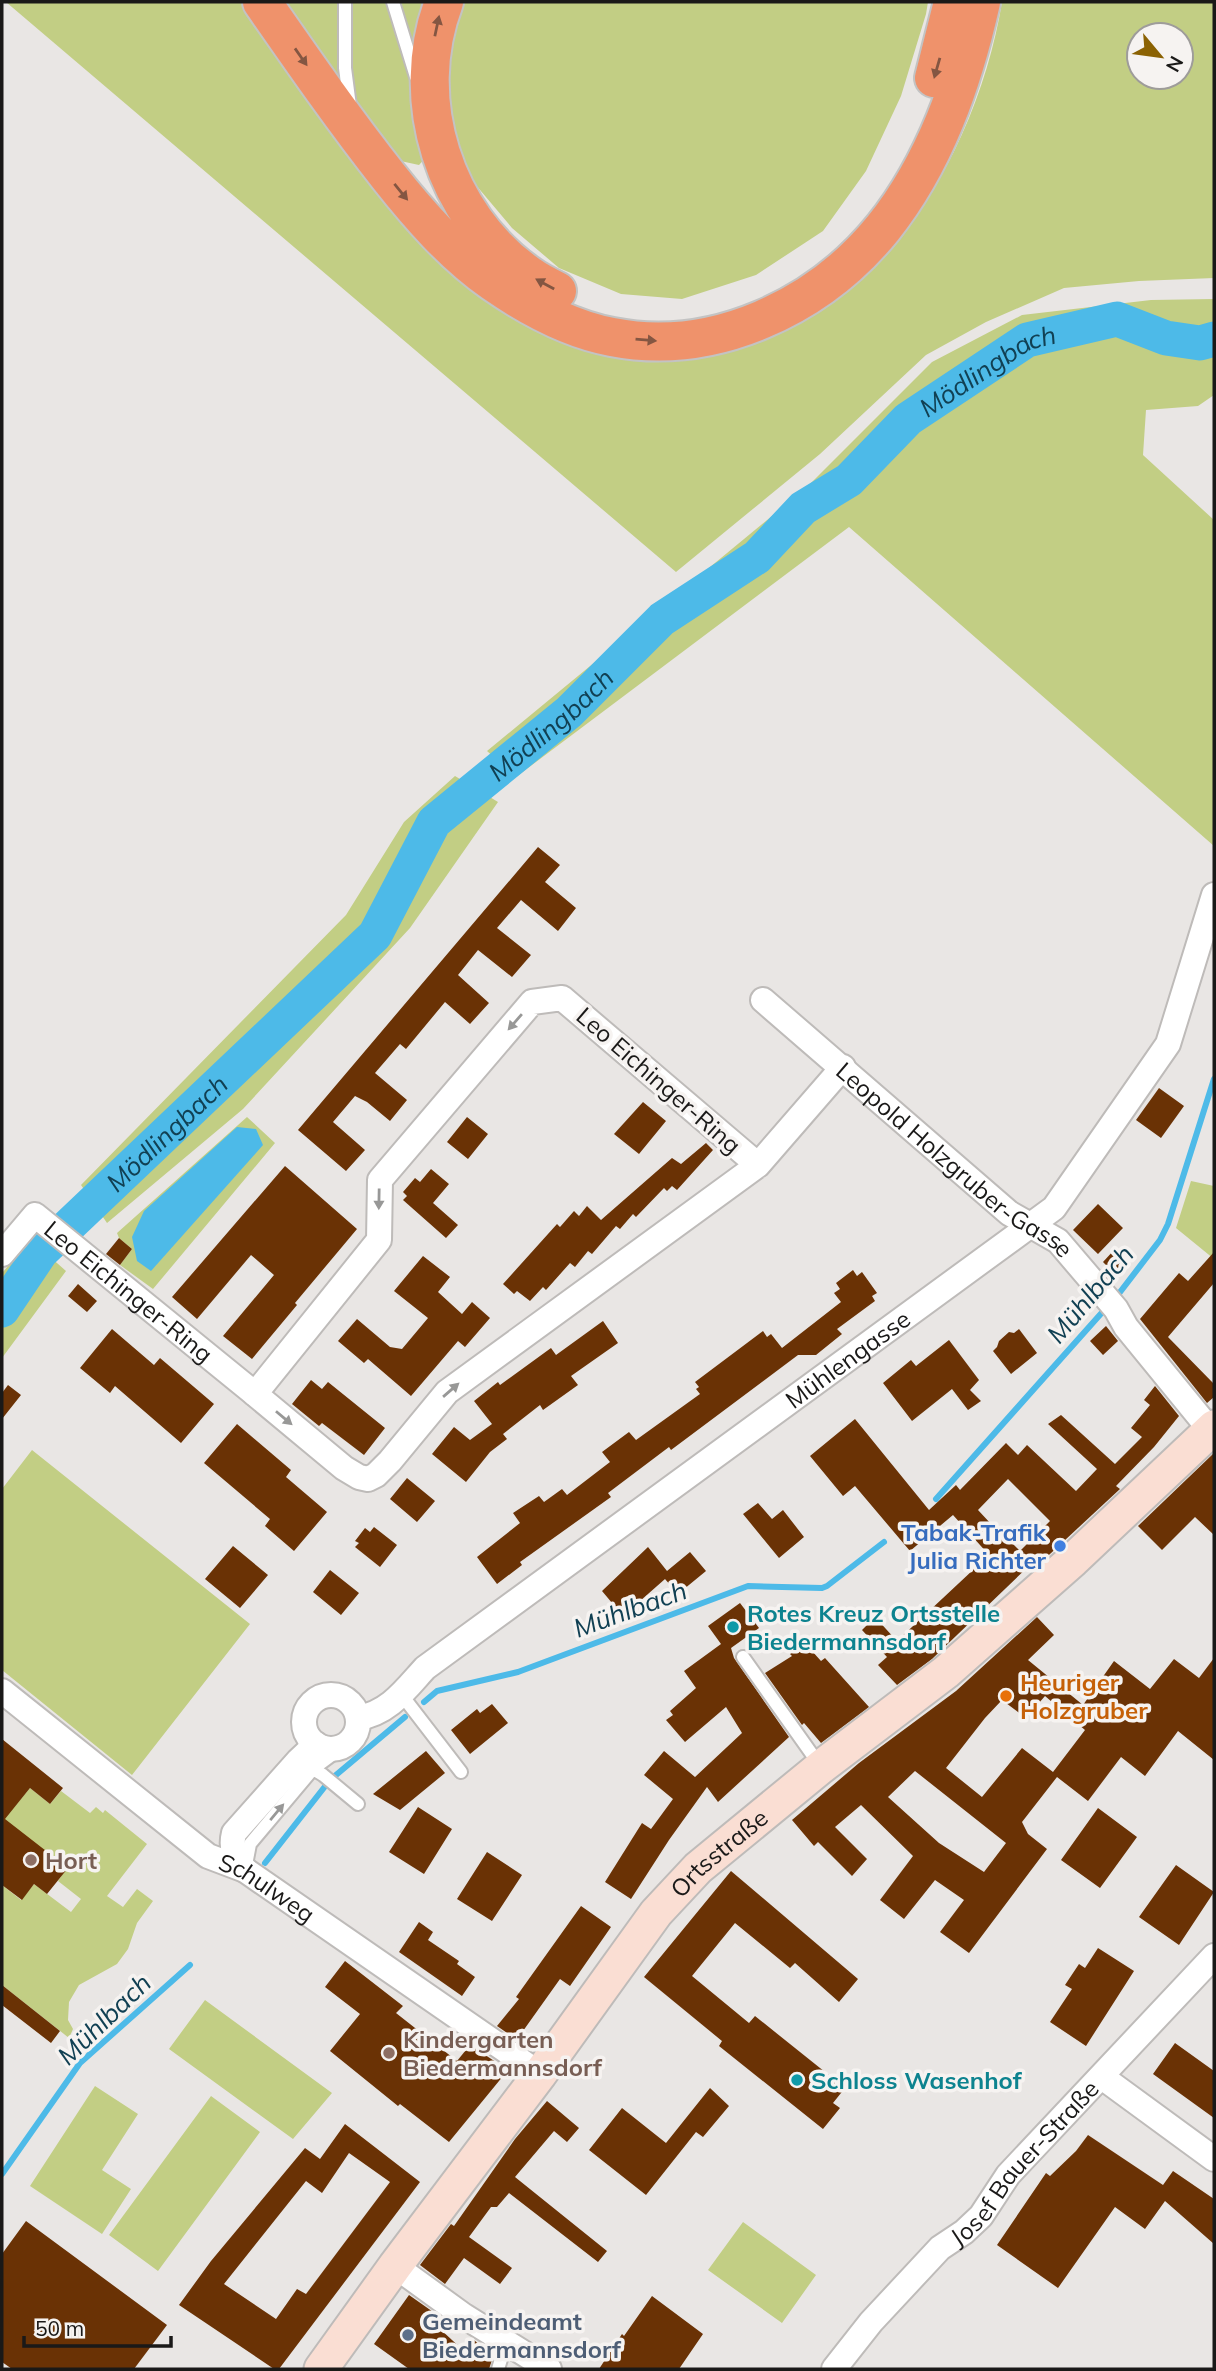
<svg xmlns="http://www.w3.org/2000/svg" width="1216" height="2371" viewBox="0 0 1216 2371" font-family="Mulish,sans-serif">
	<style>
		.green { fill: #c2ce84; fill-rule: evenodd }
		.water { fill: #4dbae8 }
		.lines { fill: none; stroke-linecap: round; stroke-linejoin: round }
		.stream { stroke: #4dbae8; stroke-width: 6 }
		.river { stroke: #4dbae8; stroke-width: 35 }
		.building { fill: #6a3205; fill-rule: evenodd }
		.lane-casing { stroke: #bebbb9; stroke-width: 16 }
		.street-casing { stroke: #bebbb9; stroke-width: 28 }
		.secondary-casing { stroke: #bebbb9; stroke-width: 37 }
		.highway-casing { stroke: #c3c3c3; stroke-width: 42 }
		.lane { stroke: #fff; stroke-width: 12 }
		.street { stroke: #fff; stroke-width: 24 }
		.secondary { stroke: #faded3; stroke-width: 33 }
		.highway { stroke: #ef926b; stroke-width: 38 }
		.oneway { fill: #845642 }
		.oneway2 { fill: #989897 }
		.shop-dot { fill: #3f7fe0; stroke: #f6f3f1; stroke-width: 2.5 }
		.culture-dot { fill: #0f9aa8; stroke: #f6f3f1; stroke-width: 2.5 }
		.food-dot { fill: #e8710a; stroke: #f6f3f1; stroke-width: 2.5 }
		.education-dot { fill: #8d6e63; stroke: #f6f3f1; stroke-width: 2.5 }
		.service-dot { fill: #5c6f8a; stroke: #f6f3f1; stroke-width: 2.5 }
		.labels { text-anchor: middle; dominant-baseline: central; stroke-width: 7; stroke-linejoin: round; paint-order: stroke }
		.street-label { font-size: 24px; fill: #1a1918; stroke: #f6f3f1 }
		.shop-label { font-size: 24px; font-weight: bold; fill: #366cbe; stroke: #f6f3f1; text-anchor: end }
		.culture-label { font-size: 24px; font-weight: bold; fill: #0d838f; stroke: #f6f3f1; text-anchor: start }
		.food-label { font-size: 24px; font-weight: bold; fill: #c56008; stroke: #f6f3f1; text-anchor: start }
		.education-label { font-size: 24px; font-weight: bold; fill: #785e54; stroke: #f6f3f1; text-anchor: start }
		.service-label { font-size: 24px; font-weight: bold; fill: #4e5e75; stroke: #f6f3f1; text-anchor: start }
		.water-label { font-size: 26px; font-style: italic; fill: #114053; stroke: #f6f3f1 }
	</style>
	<rect width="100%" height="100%" fill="#e9e6e4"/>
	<path class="green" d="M6,2H241L371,185L410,231L477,289L713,353C739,347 765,341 789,329C908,272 982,126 1002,2H1214V278L1139,281L1064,288L986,322L926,355L820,454L676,572ZM1139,35H1181V77H1139Z
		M273,2H433L430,153L419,165L382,157Z
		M465,2H928L926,14L901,96L866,171L823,231L756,275L682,299L621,294L559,268L512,228L475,184L453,136L446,79L456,23Z
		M1214,299V395L1198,406L1146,410L1143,455L1214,520V846L849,527L516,777L487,751L807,487L932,362L1022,315L1151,300Z
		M455,776L498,802L410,928L243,1109L107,1223L81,1185L346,915L404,822Z
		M247,1117L275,1143L153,1289L120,1265L132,1249L119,1238L117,1233Z
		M1191,1181L1214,1186V1259L1176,1228Z
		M31,1240L66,1271L2,1358V1273Z
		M32,1450L250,1624L132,1775L2,1670V1489Z
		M30,1788L50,1804L61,1791L90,1813L96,1807L103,1813L105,1810L147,1844L107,1896L123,1907L137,1889L153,1901L137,1923L128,1949L117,1964L79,1985L69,2002L68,2020L73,2029L69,2038L2,1985V1885L21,1900L34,1884L71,1912L81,1899L58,1881L67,1868L2,1834L4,1822L2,1820V1796L15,1806Z
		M205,2000L332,2093L293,2139L169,2049Z
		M95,2086L138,2114L102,2170L131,2189L102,2234L30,2186Z
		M211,2096L260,2132L158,2271L109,2235Z
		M743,2222L816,2275L782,2323L708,2270Z"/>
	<path class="water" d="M237,1127L256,1129L263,1145L151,1271L137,1261L132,1237L144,1211Z"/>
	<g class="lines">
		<path class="stream" d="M1114,1300L1160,1240L1168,1224L1214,1079
			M936,1499L1106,1308
			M424,1702L437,1691L518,1672L748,1586L822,1588L827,1586L884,1542
			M265,1863L330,1780L405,1717
			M2,2174L80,2063L190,1965"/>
		<path class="river" id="s1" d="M2,1310L41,1252L375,935L434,822L569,712L662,619L757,557L803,508L849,480L908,419L1027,340L1117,319L1166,338L1200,343L1214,339"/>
	</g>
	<path class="building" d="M538,847L560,865L545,882L576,908L558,931L521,900L497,928L531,955L512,977L478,950L458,975L489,1003L470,1024L445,1002L406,1049L400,1044L375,1073L407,1100L390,1121L367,1102L355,1096L333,1122L365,1150L346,1171L298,1130Z
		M1159,1088L1184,1106L1161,1138L1136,1120Z
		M643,1102L666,1121L639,1154L614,1134Z
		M467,1117L488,1134L468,1159L447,1142Z
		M706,1143L713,1150L677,1190L672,1186L667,1191L664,1188L636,1217L633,1214L620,1229L616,1226L592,1254L588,1251L575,1267L570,1263L546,1290L543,1287L530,1301L517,1291L514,1294L503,1284L557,1224L560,1227L574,1211L579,1216L587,1206L601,1220L672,1158L681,1164Z
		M285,1166L357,1229L295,1303L297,1305L252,1359L223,1336L274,1275L251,1255L197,1319L172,1297Z
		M431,1169L449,1184L433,1203L458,1225L446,1238L403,1200L407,1196L403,1192L415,1178L420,1182Z
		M1098,1204L1123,1228L1098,1254L1073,1230Z
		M119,1238L132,1249L120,1265L106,1254Z
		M1114,1250L1127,1262L1115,1274L1103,1262Z
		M1214,1252V1283L1168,1337L1214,1384V1397L1207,1403L1140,1319L1179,1273L1188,1281Z
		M423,1256L450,1277L438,1292L462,1314L472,1302L490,1318L465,1347L458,1341L411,1396L368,1359L364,1363L338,1341L357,1319L390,1347L402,1349L428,1318L394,1291Z
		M853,1270L857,1276L862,1272L877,1293L872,1296L875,1301L837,1329L842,1334L816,1355H798L671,1450L669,1447L608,1493L611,1497L520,1562L522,1565L497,1584L477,1557L520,1523L513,1513L539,1496L544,1502L562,1489L567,1495L610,1462L602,1452L629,1432L636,1440L700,1394L696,1389L699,1387L695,1382L763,1331L767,1337L771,1334L782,1348L841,1302L834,1293L840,1289L836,1283Z
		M78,1284L97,1301L87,1312L68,1296Z
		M603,1321L618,1343L571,1376L578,1385L543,1410L540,1405L503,1434L507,1439L490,1452L466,1482L432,1454L454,1427L470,1440L492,1424L474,1401L498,1382L500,1385L551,1348L556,1355Z
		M1106,1326L1118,1341L1103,1355L1090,1341Z
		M112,1329L154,1365L160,1358L214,1404L181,1443L115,1386L110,1393L80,1368Z
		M1019,1329L1037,1353L1011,1374L993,1351L997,1347L999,1341L1009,1332L1014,1333Z
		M949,1340L979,1380L970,1390L981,1401L968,1410L952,1389L912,1421L883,1383L911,1360L916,1366Z
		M311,1380L322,1389L328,1382L385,1428L364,1455L322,1423L319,1426L292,1404Z
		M8,1385L21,1395L2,1419V1393Z
		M1155,1386L1179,1416L1154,1447L1116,1486L1120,1489L1036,1567L1032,1563L932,1659L897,1685L878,1665L887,1657L862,1630L875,1617L897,1641L989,1555L953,1515L910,1551L855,1486L843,1496L810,1456L855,1419L929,1510L956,1485L960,1490L1006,1443L1018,1455L1027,1445L1076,1491L1097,1469L1048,1424L1061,1415L1115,1464L1142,1437L1131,1428L1150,1405L1144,1400ZM1008,1479L1050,1521L1020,1551L1007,1538L1005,1539L978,1510Z
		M237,1424L291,1470L286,1477L327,1512L294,1551L265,1526L270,1519L204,1463Z
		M1214,1453V1535L1195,1517L1162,1550L1138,1526Z
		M407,1478L435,1501L417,1522L390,1499Z
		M758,1503L772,1519L783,1510L804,1537L779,1558L743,1514Z
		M374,1527L397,1545L380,1567L355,1547L359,1543L355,1541L365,1528L370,1532Z
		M233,1546L268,1575L240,1608L205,1579Z
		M648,1547L667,1571L690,1552L706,1571L678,1594L665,1579L623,1616L602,1591Z
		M330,1570L359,1593L341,1615L313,1592Z
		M740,1603L759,1628L731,1648L734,1658L789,1737L718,1802L707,1787L669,1840L631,1899L605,1882L642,1823L651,1829L673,1799L644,1775L664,1751L695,1777L742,1733L726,1707L685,1742L666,1720L673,1715L670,1711L696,1688L684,1671L721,1644L708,1626Z
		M1037,1617L1054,1635L1028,1660L1083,1705L1114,1661L1150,1689L1174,1659L1199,1678L1214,1658V1760L1178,1731L1145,1776L1121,1757L1088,1801L1057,1777L1022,1822L1028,1834L1047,1849L969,1953L940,1932L964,1900L935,1880L904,1919L880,1900L913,1856L861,1805L835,1827L867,1859L852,1876L818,1842L814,1846L792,1820L859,1763L956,1691ZM1045,1696L1085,1730L1053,1772L1022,1748L982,1797L946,1768L985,1718L1002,1700L1026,1718ZM915,1771L1006,1843L984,1872L939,1843L888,1797Z
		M803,1641L821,1661L825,1658L869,1707L821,1743L804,1723L802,1725L765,1673L792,1656L790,1654Z
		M492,1704L508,1723L470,1754L451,1730L477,1709L480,1713Z
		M2,1739L63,1788L50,1804L30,1788L5,1819L68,1868L47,1894L34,1884L22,1900L2,1885Z
		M426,1751L445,1773L400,1810L373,1794Z
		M418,1807L452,1829L424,1874L389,1852Z
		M1098,1808L1137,1837L1100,1888L1061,1860Z
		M487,1852L522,1875L492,1921L457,1899Z
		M1176,1865L1214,1892L1179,1945L1139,1917Z
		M731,1871L858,1979L839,2002L795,1963L790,1968L735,1923L692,1976L749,2023L755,2016L845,2088L833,2103L840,2108L823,2129L719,2046L722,2041L644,1977Z
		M581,1906L611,1927L570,1986L560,1979L523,2031L533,2038L526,2046L497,2026L519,1999L516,1997Z
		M419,1922L433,1932L428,1940L459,1961L457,1964L475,1977L462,1996L399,1952Z
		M1098,1948L1134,1971L1086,2046L1050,2022L1072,1989L1065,1985L1079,1964L1085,1968Z
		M345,1961L403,2006L396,2013L457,2061L470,2045L508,2070L449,2142L400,2104L398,2106L330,2051L360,2014L325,1987Z
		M2,1985L60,2031L51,2043L2,2005Z
		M1175,2043L1214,2071V2118L1153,2074Z
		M710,2088L729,2106L703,2137L696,2132L646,2195L589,2150L622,2108L666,2143Z
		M547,2101L579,2128L567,2142L554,2131L515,2177L607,2251L598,2262L509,2193L497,2207H491L469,2237L512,2268L500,2284L464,2258L445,2284L420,2265L451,2224L454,2226L515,2139Z
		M345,2124L420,2182L279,2369H274L179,2305L211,2261L305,2148L320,2159ZM349,2153L390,2182L306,2294L297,2289L276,2319L224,2284L306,2181L322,2193Z
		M1088,2135L1163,2185L1173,2171L1214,2199V2244L1165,2201L1145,2229L1115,2207L1058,2288L997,2245L1046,2173L1050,2176L1076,2151Z
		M26,2221L167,2325L134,2369H12L2,2362V2254Z
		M409,2295L436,2314L432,2320L442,2327L440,2329L464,2351L474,2340L493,2357L489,2369H409L374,2344Z
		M652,2296L703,2334L679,2369H599L622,2334L624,2336Z"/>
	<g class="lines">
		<g class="lane-casing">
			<path id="lane" d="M345,2V68L350,106
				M393,2L416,77
				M743,1657L821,1767
				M401,1694L461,1772
				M308,1766L323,1775L358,1804
				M245,1870L250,1844L313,1769L348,1743
				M498,2369L506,2343"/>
		</g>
		<g class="street-casing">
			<g id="street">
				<path id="s2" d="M763,1000L1009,1213L1058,1241L1116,1309L1126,1327L1211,1431"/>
				<path d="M758,1165L562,998L532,1002L380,1180L379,1240L255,1394L344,1468L359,1477L368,1479L376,1475L390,1461L447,1392L758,1165L843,1067"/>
				<path id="s3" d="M2,1254L35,1215L255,1394"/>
				<path id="s4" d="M2,1691L208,1856L245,1870L540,2074"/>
				<circle cx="331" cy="1722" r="27"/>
				<path id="s5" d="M358,1718C389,1713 405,1690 425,1668L1054,1208L1168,1044L1214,895"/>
				<path d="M245,1870C235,1857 230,1849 234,1833L298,1761L316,1744"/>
				<path d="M1102,2077L1214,2159"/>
				<path d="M395,2266L464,2316L549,2369"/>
				<path id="s6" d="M834,2369L871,2322L940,2248L964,2232L981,2216L1008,2175L1214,1956"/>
			</g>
		</g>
		<g class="secondary-casing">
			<g id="secondary">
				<path id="s7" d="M321,2369L395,2266L540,2074L656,1913L698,1868L821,1767L946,1672L1073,1560L1214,1427"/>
			</g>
		</g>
		<g class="highway-casing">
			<path id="highway" d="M262,2C303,61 344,120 389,177C419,215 453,254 493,282C529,307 569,329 612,337C714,357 819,307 883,228C935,163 963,82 981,2
				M444,2C407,99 444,216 529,275C537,281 547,286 557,291
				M934,78L953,2"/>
		</g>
		<use href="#lane" class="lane"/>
		<use href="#street" class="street"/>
		<use href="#secondary" class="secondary"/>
		<use href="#highway" class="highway"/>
	</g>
	<defs><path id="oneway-solid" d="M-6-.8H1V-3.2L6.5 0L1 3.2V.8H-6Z" transform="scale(1.75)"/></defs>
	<g class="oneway">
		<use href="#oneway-solid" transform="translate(437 26) rotate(-78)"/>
		<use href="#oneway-solid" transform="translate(301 57) rotate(55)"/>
		<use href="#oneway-solid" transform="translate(937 68) rotate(106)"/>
		<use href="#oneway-solid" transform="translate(401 192) rotate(51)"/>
		<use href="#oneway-solid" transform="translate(545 284) rotate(-151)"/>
		<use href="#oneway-solid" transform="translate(646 340) rotate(5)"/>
	</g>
	<g class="oneway2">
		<use href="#oneway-solid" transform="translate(515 1022) rotate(131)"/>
		<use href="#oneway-solid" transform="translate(379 1199) rotate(91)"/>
		<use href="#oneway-solid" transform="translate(451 1390) rotate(-41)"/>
		<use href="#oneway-solid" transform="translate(284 1418) rotate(40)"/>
		<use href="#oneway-solid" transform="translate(277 1812) rotate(-50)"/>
	</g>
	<circle class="shop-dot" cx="1060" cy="1546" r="7"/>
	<g class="culture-dot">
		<circle cx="733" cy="1627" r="7"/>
		<circle cx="797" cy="2080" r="7"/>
	</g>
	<circle class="food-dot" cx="1006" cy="1696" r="7"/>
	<g class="education-dot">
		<circle cx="31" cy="1860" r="7"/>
		<circle cx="389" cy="2053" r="7"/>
	</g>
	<circle class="service-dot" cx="408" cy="2335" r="7"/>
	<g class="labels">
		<g class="street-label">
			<text transform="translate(659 1080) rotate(41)">Leo Eichinger-Ring</text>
			<text stroke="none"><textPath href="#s2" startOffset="250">Leopold Holzgruber-Gasse</textPath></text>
			<text stroke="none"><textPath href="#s3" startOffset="172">Leo Eichinger-Ring</textPath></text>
			<text stroke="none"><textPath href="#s5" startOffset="609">Mühlengasse</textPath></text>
			<text stroke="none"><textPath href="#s7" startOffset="653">Ortsstraße</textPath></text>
			<text stroke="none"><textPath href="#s4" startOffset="331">Schulweg</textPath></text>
			<text stroke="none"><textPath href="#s6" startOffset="282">Josef Bauer-Straße</textPath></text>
		</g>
		<g class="shop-label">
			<text x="1046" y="1532">Tabak-Trafik<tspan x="1046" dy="28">Julia Richter</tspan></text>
		</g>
		<g class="culture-label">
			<text x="747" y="1613">Rotes Kreuz Ortsstelle<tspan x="747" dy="28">Biedermannsdorf</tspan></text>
			<text x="811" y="2080">Schloss Wasenhof</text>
		</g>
		<g class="food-label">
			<text x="1020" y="1682">Heuriger<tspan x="1020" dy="28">Holzgruber</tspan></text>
		</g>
		<g class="education-label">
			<text x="45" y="1860">Hort</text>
			<text x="403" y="2039">Kindergarten<tspan x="403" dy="28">Biedermannsdorf</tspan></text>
		</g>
		<g class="service-label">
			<text x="422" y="2321">Gemeindeamt<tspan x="422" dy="28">Biedermannsdorf</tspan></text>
		</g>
		<g class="water-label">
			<text stroke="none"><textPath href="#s1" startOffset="1377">Mödlingbach</textPath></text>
			<text stroke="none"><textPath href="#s1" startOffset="810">Mödlingbach</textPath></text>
			<text stroke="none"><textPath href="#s1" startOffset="243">Mödlingbach</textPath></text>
			<text transform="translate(1090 1294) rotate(-50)">Mühlbach</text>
			<text transform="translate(630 1609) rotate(-20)">Mühlbach</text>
			<text transform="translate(104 2019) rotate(-44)">Mühlbach</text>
		</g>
	</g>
	<rect width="1216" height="2371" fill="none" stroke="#1a1918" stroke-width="7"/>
	<g transform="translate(1160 56) rotate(119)"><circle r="33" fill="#f6f3f1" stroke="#9e9c9a" stroke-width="2"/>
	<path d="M0-5L12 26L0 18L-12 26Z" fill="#8b6203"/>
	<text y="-10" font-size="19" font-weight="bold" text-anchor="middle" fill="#1a1918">N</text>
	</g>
	<path d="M24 2336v10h147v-10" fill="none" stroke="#1a1918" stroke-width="3.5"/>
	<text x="35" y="2336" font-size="21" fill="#1a1918" stroke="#f6f3f1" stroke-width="5" paint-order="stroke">50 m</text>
</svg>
